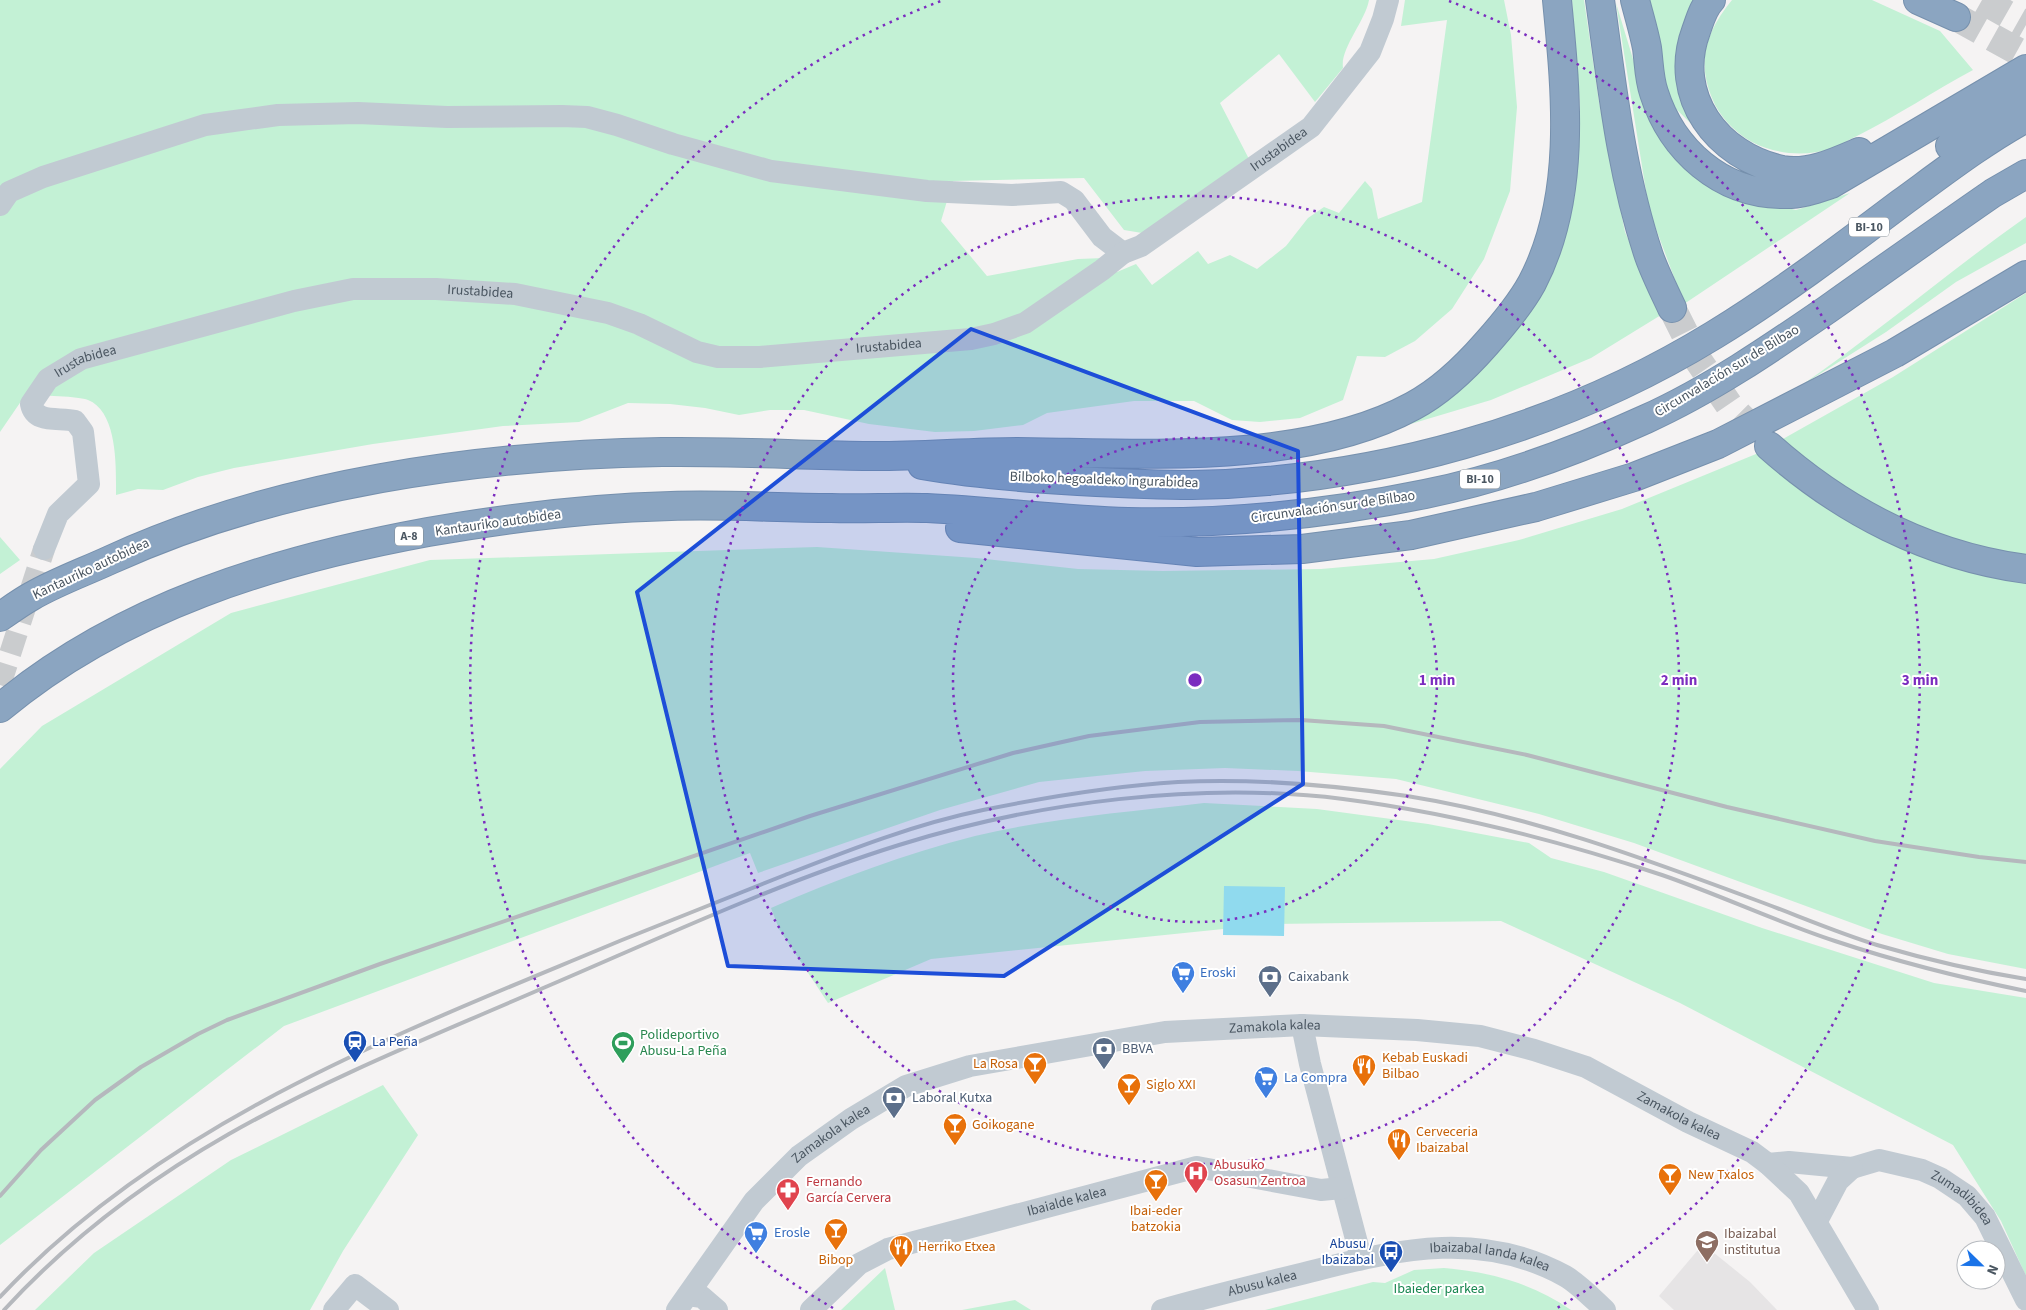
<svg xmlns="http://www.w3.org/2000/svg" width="2026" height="1310" viewBox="0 0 2026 1310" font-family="'Source Sans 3',sans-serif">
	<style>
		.education { fill: #e6e4e5 }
		.green { fill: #c3f1d5 }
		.water { fill: #90daee }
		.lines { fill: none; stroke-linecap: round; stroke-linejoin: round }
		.minor-tunnel { stroke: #caccce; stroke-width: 22; stroke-dasharray: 22 11; stroke-linecap: butt }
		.highway-tunnel { stroke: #caccce; stroke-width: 28; stroke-dasharray: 28 14; stroke-linecap: butt }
		.highway-casing { stroke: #7690ad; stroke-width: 30 }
		.minor { stroke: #c1cad2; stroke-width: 22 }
		.highway { stroke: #8ba5c1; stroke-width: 28 }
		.rail { stroke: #b5b8bd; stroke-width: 4 }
		.marked { fill: #1d4ed8; fill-opacity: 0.2; stroke: #1d4ed8; stroke-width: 4; stroke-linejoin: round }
		.ring { fill: none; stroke: #7b2cbf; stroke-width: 2.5; stroke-dasharray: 2.5 5 }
		.labels { text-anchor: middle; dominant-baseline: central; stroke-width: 4; stroke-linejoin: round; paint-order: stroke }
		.shield { fill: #fff; stroke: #808990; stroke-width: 1 }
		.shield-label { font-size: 12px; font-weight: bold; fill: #4a5661 }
		.street-label { font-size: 14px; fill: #4a5661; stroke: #fff }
		.shop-label { font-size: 14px; fill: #366cbe; stroke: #fff; text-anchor: start }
		.service-label { font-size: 14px; fill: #4e5e75; stroke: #fff; text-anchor: start }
		.leisure-label { font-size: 14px; fill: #27864d; stroke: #fff; text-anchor: start }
		.transit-label { font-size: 14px; fill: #164399; stroke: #fff; text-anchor: start }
		.food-label { font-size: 14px; fill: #c56008; stroke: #fff; text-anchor: start }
		.health-label { font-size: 14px; fill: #be3a42; stroke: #fff; text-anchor: start }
		.education-label { font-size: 14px; fill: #785e54; stroke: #fff; text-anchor: start }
		.park-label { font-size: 14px; fill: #17864f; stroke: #fff }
		.centre { fill: #7b2cbf; stroke: #fff; stroke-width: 2.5 }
		.ring-label { font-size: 15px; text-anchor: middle; font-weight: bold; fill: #7b2cbf; stroke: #fff; stroke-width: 4; stroke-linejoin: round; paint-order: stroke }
	</style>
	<rect width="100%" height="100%" fill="#f5f3f3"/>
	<path class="education" d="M1703,1244L1750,1282L1777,1310H1674L1659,1296Z"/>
	<path class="green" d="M0,0H1369C1365,22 1340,48 1343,68L1315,102L1279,54L1220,103L1249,159L1142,233L1124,230L1084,178L953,181L941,221L987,276L1078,259L1104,258L1117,272L1136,264L1152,285L1198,251L1208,264L1230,255L1257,269L1286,246L1308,218L1324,207L1339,213L1365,181L1372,189L1378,219L1422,202L1447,20L1401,26L1405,0H1504L1511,35L1517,107L1510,191L1484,259L1452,309L1415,341L1385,357L1357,356L1343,400L1300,418L1260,422L1232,420L1194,401H1134L1047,413L1023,425L974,431L935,432L869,424L804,410H770L739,415L705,408L670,404L628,403L579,422L503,426L373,444L234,468L198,477L163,490L138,489L116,495C116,468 118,412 88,400C80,396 39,396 26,394L0,432Z
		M1572,0H1584L1599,102L1625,232L1661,315L1591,358L1491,400L1394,429L1552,271L1575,195L1580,106Z
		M1645,0H1699L1686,17L1679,44L1680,91L1730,162L1671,104Z
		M1732,0H1872L1940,31L1973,70C1934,91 1897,116 1857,136C1848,140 1839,146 1830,149C1804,157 1775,154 1752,142C1735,133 1719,116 1712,98C1696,59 1707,31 1732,0Z
		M1616,3L1653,125L1698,178L1749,199L1796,210L1850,193L1684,304L1649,210Z
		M2026,217V243L1956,282L1886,332L1796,389C1875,335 1948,272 2026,217Z
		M2026,293V969L1948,954L1882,934L1634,843L1539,814L1396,779L1298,771L1225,768L1145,771L1039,782L940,810L758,873L750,853L284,1026L0,1245V769L42,726L231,613L430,560L817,547L976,558L1078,569L1163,571L1321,569L1434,559L1519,540L1622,509L1756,454L1893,377Z
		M0,537L20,560L0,574Z
		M1204,803L1317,809L1428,824L1529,843L1551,858L1604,872L1762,928L1934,983L2026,998V1276L2001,1221L1953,1145L1680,1003L1501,921L1273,924L931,959L828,1003L779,929L771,908C837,879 905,854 975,836C1050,818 1128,812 1204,803Z
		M383,1085L418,1135L343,1251L310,1310H35L94,1253L231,1160Z
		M885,1268L895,1310H841Z
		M1444,1268C1490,1272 1532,1283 1571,1310H1265L1373,1282L1385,1283L1414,1270Z
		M1015,1300L1031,1310H962Z"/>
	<path class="water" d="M1224,886L1285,887L1284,936L1223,935Z"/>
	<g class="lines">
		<path class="minor-tunnel" d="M0,685L44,549"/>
		<path class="highway-tunnel" d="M1982,0L2026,25
			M1956,17L2026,56
			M1672,308L1698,360L1729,405L1767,443"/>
		<g class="highway-casing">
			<path id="highway" d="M1600,0C1612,86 1621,173 1649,256C1655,273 1664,291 1672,308
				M1635,0C1639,16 1644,32 1647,48C1649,63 1649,79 1654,93C1672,150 1721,194 1783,194C1799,195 1816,189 1831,184L2026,69
				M1711,0C1703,8 1700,20 1696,31C1672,96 1717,156 1782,170C1808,175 1836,162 1859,152
				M1918,0L1956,17
				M1950,146L2026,92
				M1769,446C1842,511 1929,556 2026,569
				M922,465C974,474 1025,478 1078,481C1116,483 1154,485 1192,485C1373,482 1559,430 1714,335C1779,295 1840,249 1901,203C1941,174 1982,142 2026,118
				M960,528L1197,552L1302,549L1411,535L1536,507L1634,477L1718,444L1895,353L2026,275
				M0,617C10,610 21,602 32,596C56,582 84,572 110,560C278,483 479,455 662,452C729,451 796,455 863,456C915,457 966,452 1017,452C1140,453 1303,466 1413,406C1441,391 1465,368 1486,344C1503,325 1520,305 1532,283C1577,197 1566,93 1557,0
				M0,708C121,607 275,560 428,532C508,518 590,508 671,506C724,504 778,508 831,508C863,509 895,507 927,508C994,511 1061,520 1128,522C1227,524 1328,514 1425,494C1500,479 1576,451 1646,419C1710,390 1770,349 1828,309C1883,270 1938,231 1993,193L2026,174"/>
		</g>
		<g class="minor">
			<path d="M0,205L9,192L43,177L205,125L278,115L358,113L447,117L562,116L587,117L617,125L673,144L771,171L927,191L1012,195L1061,192L1074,200L1102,237L1123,253"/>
			<path id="s1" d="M44,549L58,514L89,484L83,432L75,421C59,417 35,424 31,404L48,379L81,359L294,301L353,289H436L515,294L608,313L639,324L697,352L718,357H760L971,339L994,334L1025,323L1102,270L1123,253L1141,246L1311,127L1370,52L1383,19L1388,0"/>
			<path d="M1302,1025L1310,1064L1361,1258"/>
			<path id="s2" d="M1768,1164L1789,1162L1852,1168L1879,1160L1922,1170L1940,1178L1967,1196L1985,1217L2026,1300"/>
			<path d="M1817,1221L1838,1181L1852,1168"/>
			<path d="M688,1295L702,1297L717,1310"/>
			<path d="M334,1310L355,1285L388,1310"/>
			<path id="s3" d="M677,1310L754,1201L799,1156L851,1119L906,1086L970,1066L1165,1032L1302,1025L1417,1030L1480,1036L1534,1050L1586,1067L1688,1122L1752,1152L1768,1164L1799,1193L1868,1310"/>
			<path id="s4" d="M811,1310L859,1264L888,1249L1197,1167L1321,1190L1342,1188"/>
			<path id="s5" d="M1162,1310C1214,1295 1265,1283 1317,1270C1402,1248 1483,1231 1565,1276C1579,1284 1593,1299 1605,1310"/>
		</g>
		<use href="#highway" class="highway"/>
		<path class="rail" d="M0,1196L41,1150L95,1100L141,1067L198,1034L227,1020L380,964L810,816L1013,753L1089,736L1200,722L1301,720L1384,726L1527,755L1727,807L1875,841L1979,857L2026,862
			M0,1297C166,1119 403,1032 622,940C676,918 731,897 785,875C849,850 915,824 983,810C1047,797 1112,786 1178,782C1254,778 1332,785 1407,796C1527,815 1640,857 1753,899C1794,914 1835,932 1877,945C1925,959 1976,971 2026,979
			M4,1310C155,1146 335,1078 534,992C654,941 774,884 899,845C1036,802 1200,781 1343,799C1452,813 1557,840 1662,875C1720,895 1777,922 1835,941C1898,962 1962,978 2026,991"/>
	</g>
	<path class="marked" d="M971,329L1298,451L1303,784L1004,976L728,966L637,592Z"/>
	<g class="ring">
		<circle cx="1195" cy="680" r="242"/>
		<circle cx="1195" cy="680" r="484"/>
		<path d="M833 1308A725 725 0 0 1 941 1M1449 1A725 725 0 0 1 1557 1308"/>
	</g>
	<defs>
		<g id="supermarket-pin" transform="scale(1.25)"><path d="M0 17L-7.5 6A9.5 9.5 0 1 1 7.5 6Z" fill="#3f7fe0" stroke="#fff"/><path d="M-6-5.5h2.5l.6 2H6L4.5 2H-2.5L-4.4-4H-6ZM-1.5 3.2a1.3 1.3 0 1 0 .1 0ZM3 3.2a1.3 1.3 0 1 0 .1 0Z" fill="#fff"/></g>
		<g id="bank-pin" transform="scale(1.25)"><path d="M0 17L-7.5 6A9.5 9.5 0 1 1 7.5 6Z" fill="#5c6f8a" stroke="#fff"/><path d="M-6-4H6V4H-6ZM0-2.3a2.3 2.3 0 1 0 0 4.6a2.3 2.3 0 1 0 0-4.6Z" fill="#fff"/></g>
		<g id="station-pin" transform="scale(1.25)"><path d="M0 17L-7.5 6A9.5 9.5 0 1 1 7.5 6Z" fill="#1a4fb4" stroke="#fff"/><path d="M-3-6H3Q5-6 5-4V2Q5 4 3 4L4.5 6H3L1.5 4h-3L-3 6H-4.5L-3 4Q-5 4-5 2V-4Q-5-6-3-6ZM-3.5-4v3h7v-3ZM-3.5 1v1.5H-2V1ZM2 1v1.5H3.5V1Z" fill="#fff"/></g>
		<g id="stadium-pin" transform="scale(1.25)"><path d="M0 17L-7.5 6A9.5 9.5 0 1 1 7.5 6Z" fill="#2e9e5b" stroke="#fff"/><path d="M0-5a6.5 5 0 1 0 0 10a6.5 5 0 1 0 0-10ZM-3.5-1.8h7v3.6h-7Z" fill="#fff"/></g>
		<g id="bar-pin" transform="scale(1.25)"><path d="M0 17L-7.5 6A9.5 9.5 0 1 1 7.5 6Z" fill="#e8710a" stroke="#fff"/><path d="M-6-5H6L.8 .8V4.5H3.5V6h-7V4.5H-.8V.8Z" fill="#fff"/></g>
		<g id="restaurant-pin" transform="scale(1.25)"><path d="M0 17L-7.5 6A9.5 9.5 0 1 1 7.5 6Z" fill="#e8710a" stroke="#fff"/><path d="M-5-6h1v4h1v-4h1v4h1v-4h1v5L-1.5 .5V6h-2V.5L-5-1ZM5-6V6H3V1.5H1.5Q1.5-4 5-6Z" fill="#fff"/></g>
		<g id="hospital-pin" transform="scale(1.25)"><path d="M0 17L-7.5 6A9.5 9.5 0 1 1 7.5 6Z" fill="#e0444e" stroke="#fff"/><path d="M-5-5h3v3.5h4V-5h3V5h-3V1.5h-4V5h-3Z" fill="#fff"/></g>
		<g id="pharmacy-pin" transform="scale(1.25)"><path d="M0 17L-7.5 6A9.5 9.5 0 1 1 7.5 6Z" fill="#e0444e" stroke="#fff"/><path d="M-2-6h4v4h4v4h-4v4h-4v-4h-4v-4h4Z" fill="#fff"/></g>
		<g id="school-pin" transform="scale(1.25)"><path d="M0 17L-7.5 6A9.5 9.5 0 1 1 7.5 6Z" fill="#8d6e63" stroke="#fff"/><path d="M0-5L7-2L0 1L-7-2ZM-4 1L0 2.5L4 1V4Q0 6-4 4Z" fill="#fff"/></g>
		<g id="bus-pin" transform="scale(1.25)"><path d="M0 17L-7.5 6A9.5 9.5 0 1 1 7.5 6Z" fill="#1a4fb4" stroke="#fff"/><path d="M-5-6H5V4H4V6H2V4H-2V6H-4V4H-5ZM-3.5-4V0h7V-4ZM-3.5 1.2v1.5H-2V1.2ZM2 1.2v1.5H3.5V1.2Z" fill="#fff"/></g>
	</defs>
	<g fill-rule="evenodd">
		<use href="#supermarket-pin" x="1183" y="973"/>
		<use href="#bank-pin" x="1270" y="977"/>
		<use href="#station-pin" x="355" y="1042"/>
		<use href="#stadium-pin" x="623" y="1043"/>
		<use href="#bank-pin" x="1104" y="1049"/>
		<use href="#bar-pin" x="1035" y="1064"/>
		<use href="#restaurant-pin" x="1364" y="1066"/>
		<use href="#supermarket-pin" x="1266" y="1078"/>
		<use href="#bar-pin" x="1129" y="1085"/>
		<use href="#bank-pin" x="894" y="1098"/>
		<use href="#bar-pin" x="955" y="1125"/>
		<use href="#restaurant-pin" x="1399" y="1140"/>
		<use href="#hospital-pin" x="1196" y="1173"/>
		<use href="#bar-pin" x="1670" y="1175"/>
		<use href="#bar-pin" x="1156" y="1181"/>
		<use href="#pharmacy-pin" x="788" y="1190"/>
		<use href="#bar-pin" x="836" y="1230"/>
		<use href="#supermarket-pin" x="756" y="1233"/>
		<use href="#school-pin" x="1707" y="1242"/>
		<use href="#restaurant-pin" x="901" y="1247"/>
		<use href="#bus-pin" x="1391" y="1252"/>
	</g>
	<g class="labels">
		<g class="shield">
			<rect x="1849" y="217.5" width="40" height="19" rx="4"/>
			<rect x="1460" y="469.5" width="40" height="19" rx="4"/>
			<rect x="395" y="526.5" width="28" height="19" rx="4"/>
		</g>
		<g class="shield-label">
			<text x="1869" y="227">BI-10</text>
			<text x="1480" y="479">BI-10</text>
			<text x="409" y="536">A-8</text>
		</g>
		<g class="street-label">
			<text stroke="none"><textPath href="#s1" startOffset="1542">Irustabidea</textPath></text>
			<text stroke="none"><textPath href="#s1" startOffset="675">Irustabidea</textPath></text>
			<text stroke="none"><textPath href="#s1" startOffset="1095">Irustabidea</textPath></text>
			<text stroke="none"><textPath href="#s1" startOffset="270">Irustabidea</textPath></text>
			<text transform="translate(1727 371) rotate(-31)">Circunvalación sur de Bilbao</text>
			<text transform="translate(1104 480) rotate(2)">Bilboko hegoaldeko ingurabidea</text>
			<text transform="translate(1333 507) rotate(-8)">Circunvalación sur de Bilbao</text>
			<text transform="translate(498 523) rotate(-8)">Kantauriko autobidea</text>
			<text transform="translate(91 569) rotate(-25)">Kantauriko autobidea</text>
			<text stroke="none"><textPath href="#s3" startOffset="700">Zamakola kalea</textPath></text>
			<text stroke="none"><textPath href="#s3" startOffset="1121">Zamakola kalea</textPath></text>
			<text stroke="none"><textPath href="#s3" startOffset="236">Zamakola kalea</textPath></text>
			<text stroke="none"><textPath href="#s2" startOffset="206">Zumadibidea</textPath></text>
			<text stroke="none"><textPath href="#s4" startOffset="284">Ibaialde kalea</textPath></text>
			<text stroke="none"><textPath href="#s5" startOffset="336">Ibaizabal landa kalea</textPath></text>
			<text stroke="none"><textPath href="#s5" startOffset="104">Abusu kalea</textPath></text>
		</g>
		<g class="shop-label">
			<text x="1200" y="973">Eroski</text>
			<text x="1284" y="1078">La Compra</text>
			<text x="774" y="1233">Erosle</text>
		</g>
		<g class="service-label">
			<text x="1288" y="977">Caixabank</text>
			<text x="1122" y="1049">BBVA</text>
			<text x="912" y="1098">Laboral Kutxa</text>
		</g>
		<g class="leisure-label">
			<text x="640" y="1035">Polideportivo<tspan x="640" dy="16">Abusu-La Peña</tspan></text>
		</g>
		<g class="transit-label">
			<text x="372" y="1042">La Peña</text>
			<text x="1374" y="1244" text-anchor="end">Abusu /<tspan x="1374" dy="16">Ibaizabal</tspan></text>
		</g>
		<g class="food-label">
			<text x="1382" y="1058">Kebab Euskadi<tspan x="1382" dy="16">Bilbao</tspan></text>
			<text x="1018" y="1064" text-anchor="end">La Rosa</text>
			<text x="1146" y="1085">Siglo XXI</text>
			<text x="972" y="1125">Goikogane</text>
			<text x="1416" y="1132">Cerveceria<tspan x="1416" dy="16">Ibaizabal</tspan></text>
			<text x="1688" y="1175">New Txalos</text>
			<text x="1156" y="1211" text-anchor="middle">Ibai-eder<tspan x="1156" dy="16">batzokia</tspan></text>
			<text x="918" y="1247">Herriko Etxea</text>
			<text x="836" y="1260" text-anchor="middle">Bibop</text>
		</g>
		<g class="health-label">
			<text x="1214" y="1165">Abusuko<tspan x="1214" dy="16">Osasun Zentroa</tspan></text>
			<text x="806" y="1182">Fernando<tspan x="806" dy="16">García Cervera</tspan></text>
		</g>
		<g class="education-label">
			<text x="1724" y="1234">Ibaizabal<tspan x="1724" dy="16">institutua</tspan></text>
		</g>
		<g class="park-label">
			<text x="1439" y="1289">Ibaieder parkea</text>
		</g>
	</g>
	<circle cx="1195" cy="680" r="8" class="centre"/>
	<g class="ring-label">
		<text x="1437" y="685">1 min</text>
		<text x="1679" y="685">2 min</text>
		<text x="1920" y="685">3 min</text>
	</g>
	<g transform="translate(1981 1265) rotate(113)"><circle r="24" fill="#ffffff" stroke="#b7bbc0"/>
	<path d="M0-4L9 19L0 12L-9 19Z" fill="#1a73e8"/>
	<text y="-8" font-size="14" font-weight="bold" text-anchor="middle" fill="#4a5661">N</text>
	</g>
</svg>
